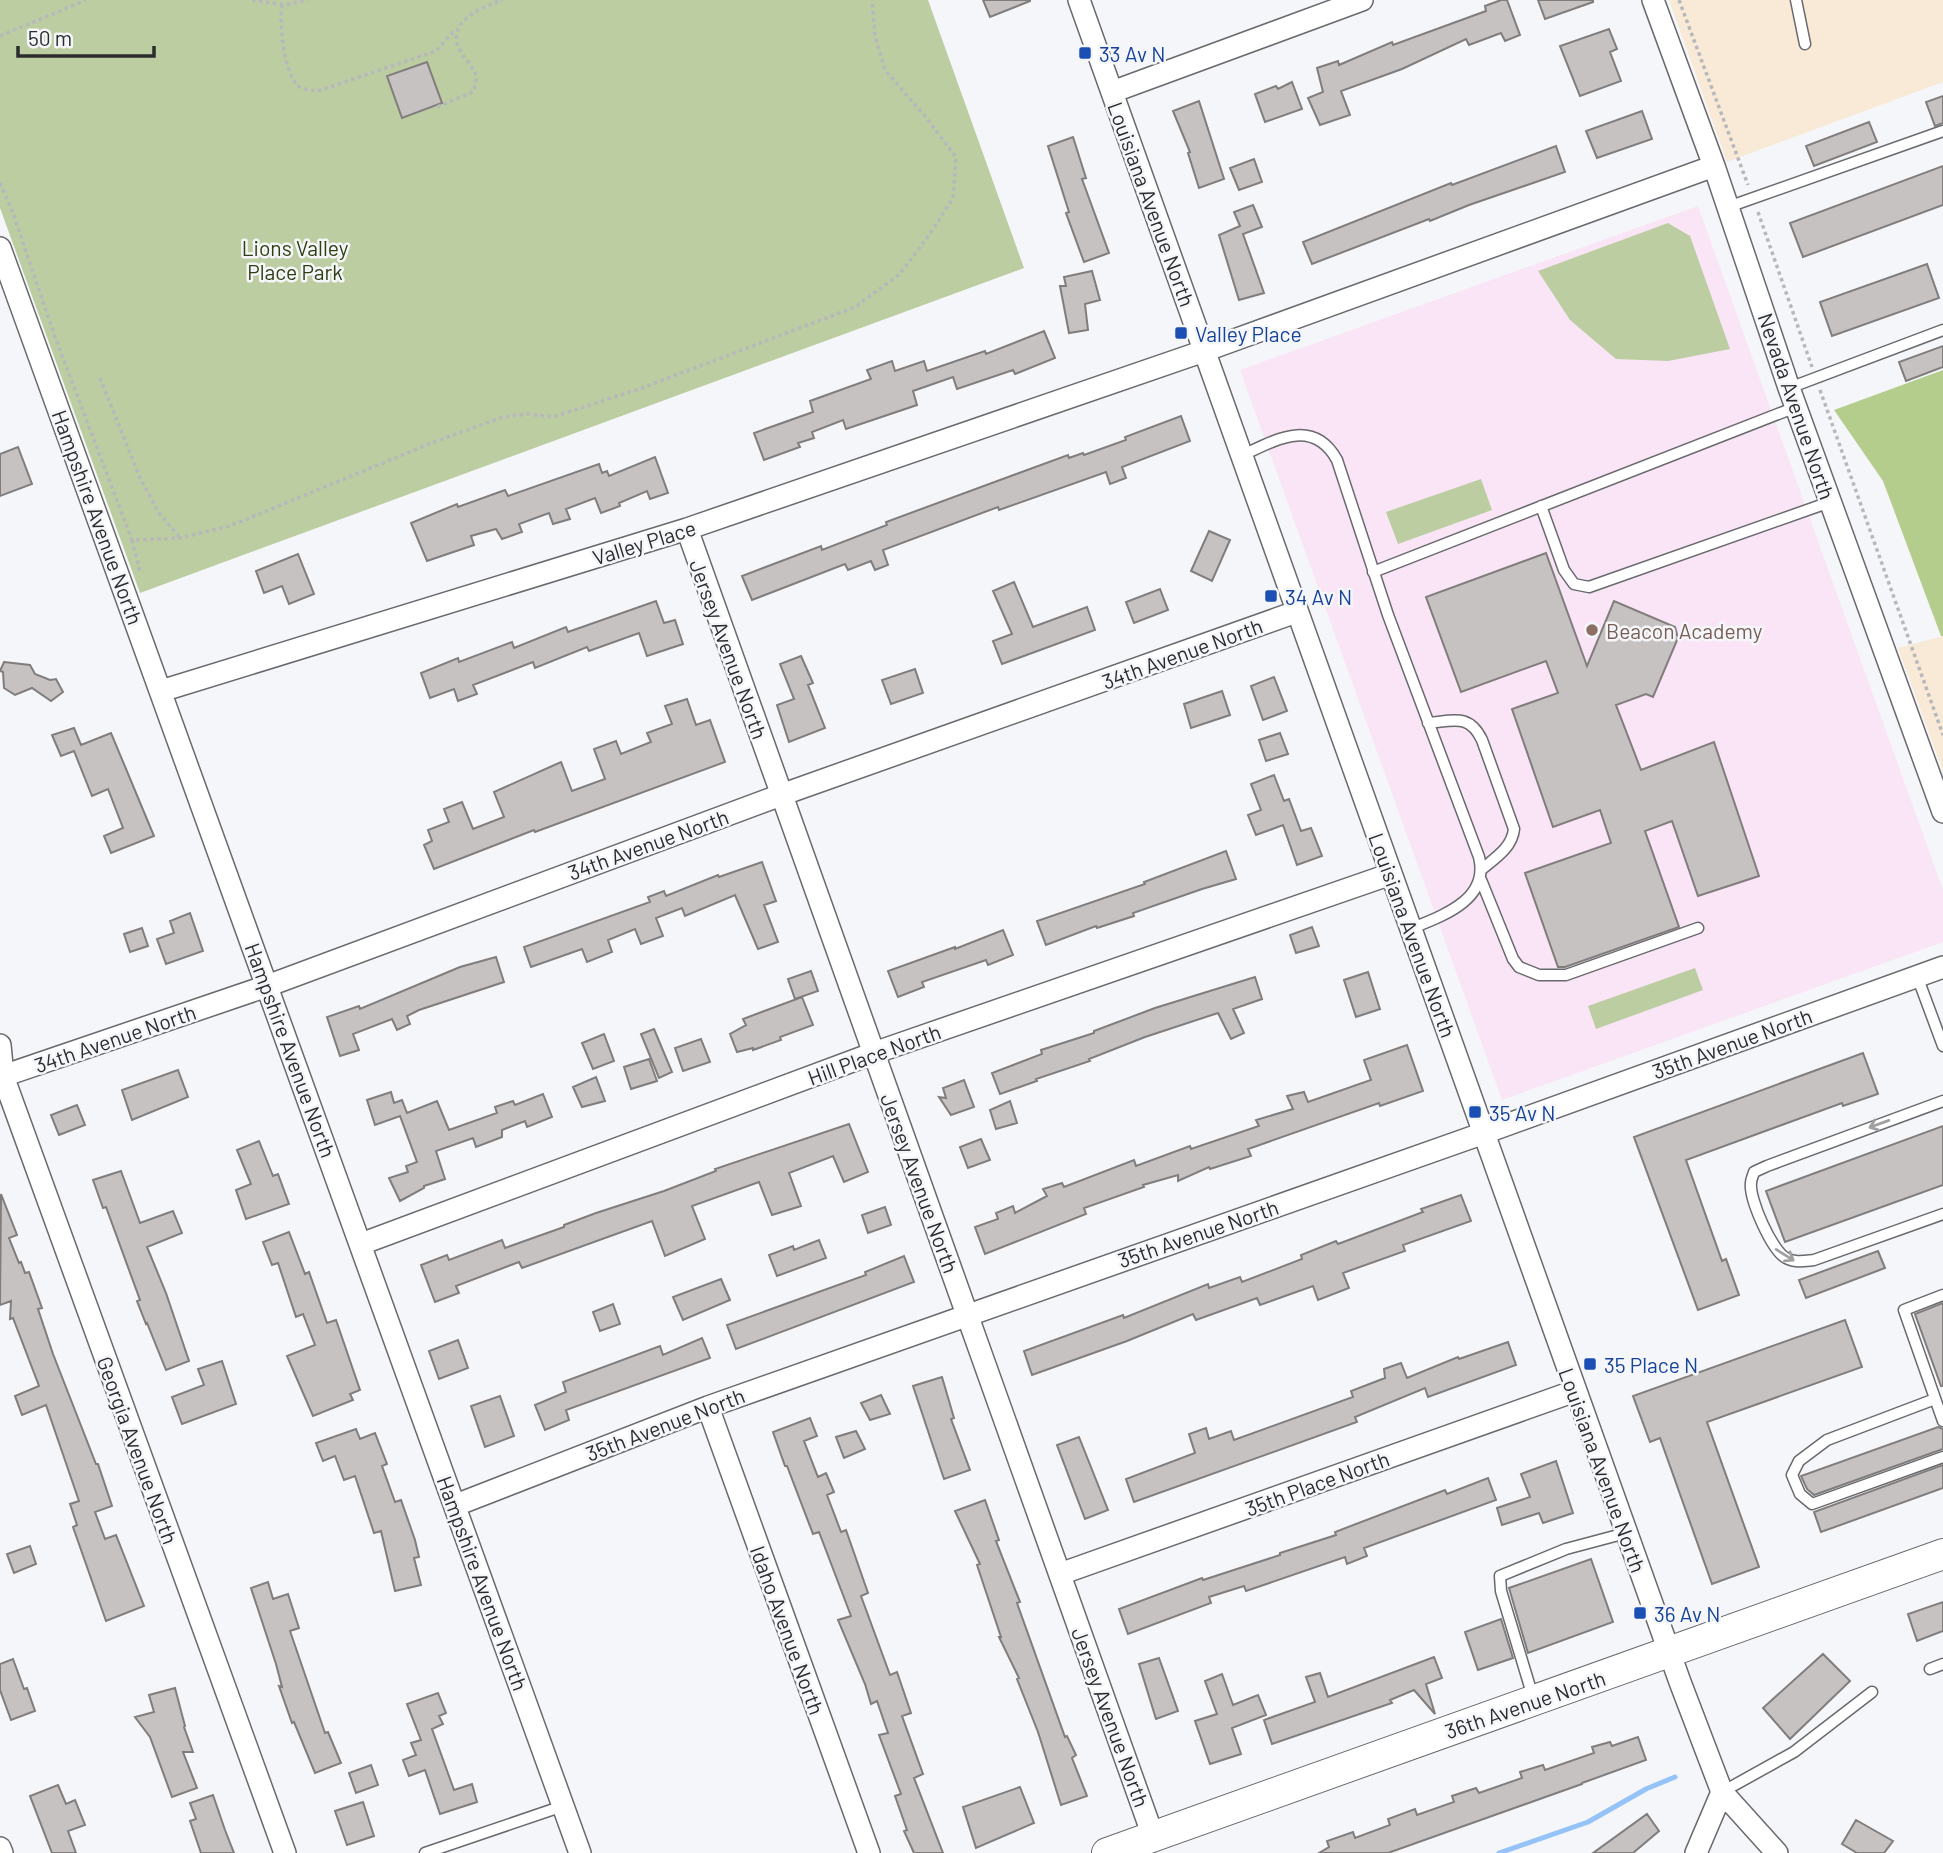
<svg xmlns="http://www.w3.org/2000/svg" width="1943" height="1853" viewBox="0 0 1943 1853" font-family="Barlow,sans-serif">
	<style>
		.industrial { fill: #f8ead6 }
		.education { fill: #f9e5f5 }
		.green { fill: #bccda1 }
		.forest { fill: #b5cd8c }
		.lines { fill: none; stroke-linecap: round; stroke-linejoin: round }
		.stream { stroke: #95c3f8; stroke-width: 5 }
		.building { fill: #c6c2c1; stroke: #817d7c; stroke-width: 2 }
		.lane-casing { stroke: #696a6e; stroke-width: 13 }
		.street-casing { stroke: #696a6e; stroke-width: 24 }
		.secondary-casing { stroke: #696a6e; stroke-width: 32 }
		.path { stroke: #b7b8bb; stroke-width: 3.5; stroke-dasharray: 3.5 3.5; stroke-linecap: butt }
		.lane { stroke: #fff; stroke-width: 10 }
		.street { stroke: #fff; stroke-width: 21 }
		.secondary { stroke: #fff; stroke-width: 30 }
		.oneway { stroke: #a0a0a0 }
		.transit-dot { fill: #1a4fb4; stroke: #f5f6fa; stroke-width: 2.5 }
		.education-dot { fill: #8d6e63; stroke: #f5f6fa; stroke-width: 2.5 }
		.labels { text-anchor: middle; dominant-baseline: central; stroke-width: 5; stroke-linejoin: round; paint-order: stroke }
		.transit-label { font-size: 21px; fill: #164399; stroke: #f5f6fa; text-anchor: start }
		.street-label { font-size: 21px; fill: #2b2c2d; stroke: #f5f6fa }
		.park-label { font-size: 21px; fill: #2f3e0e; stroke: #f5f6fa }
		.education-label { font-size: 21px; fill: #785e54; stroke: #f5f6fa; text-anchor: start }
	</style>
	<rect width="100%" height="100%" fill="#f5f6fa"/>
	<path class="industrial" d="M1669,0H1943V82L1727,162Z
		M1943,636V772L1898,648Z"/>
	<path class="education" d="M1698,206L1943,890V942L1502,1100L1240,370Z"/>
	<path class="green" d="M0,0H928L1024,268L140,593L0,208Z
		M1668,223L1690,236L1730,349L1668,361L1616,359L1570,320L1538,271Z
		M1481,479L1492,510L1398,544L1386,512Z
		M1695,968L1703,990L1596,1029L1588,1006Z"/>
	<path class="forest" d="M1943,370V636H1941L1883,481L1834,410Z"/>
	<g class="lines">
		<path class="stream" d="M1499,1853L1588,1822L1646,1789L1675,1777"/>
	</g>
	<path class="building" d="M983,0H1030V1L990,17Z
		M1501,0H1507L1520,35L1505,41L1501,33L1469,45L1466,39L1402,69L1341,91L1350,115L1320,125L1308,98L1323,92L1317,68L1338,61L1339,65L1392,42L1393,45L1486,11L1485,6Z
		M1538,0H1593V2L1545,19Z
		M1609,29L1617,49L1610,52L1621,81L1580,96L1560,46Z
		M427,62L442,103L402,118L387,76Z
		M1292,82L1302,109L1265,122L1255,94L1276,86L1278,89Z
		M1943,96V123L1935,126L1926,102Z
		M1199,101L1224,179L1199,188L1188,153L1190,152L1173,111Z
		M1642,111L1652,139L1597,158L1586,131Z
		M1869,122L1877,142L1814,166L1806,146Z
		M1073,137L1086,178L1082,179L1109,253L1084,262L1066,213L1069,212L1048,146Z
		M1556,146L1565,172L1469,205L1430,221L1429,219L1312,264L1303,242L1451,183L1452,185Z
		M1254,159L1262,182L1239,190L1230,168Z
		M1943,166V205L1803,257L1790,223Z
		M1253,205L1262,227L1243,234L1264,293L1239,300L1219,235L1240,226L1234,212Z
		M1927,264L1939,298L1832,336L1820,302Z
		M1092,271L1100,300L1085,304L1088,330L1069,333L1060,286H1066L1064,277Z
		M1044,331L1055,358L1015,374L1013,370L957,389L953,377L913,391L917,405L846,429L843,420L812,432L814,438L798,443L800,447L764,460L754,433L813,412L810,401L871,379L867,370L892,361L895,371L924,361L927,371L985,351L986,354Z
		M1943,346V367L1906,381L1899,362Z
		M1181,416L1190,441L1122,467L1126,478L1110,484L1106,472L999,510L998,507L883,550L888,565L875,570L871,561L848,570L845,564L752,600L742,576L821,546L822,550L887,525L886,522L1068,455L1069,458L1083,453L1084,455L1126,440L1125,437Z
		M18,447L32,484L0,496V454Z
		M655,457L668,493L650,499L647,491L619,503L620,506L601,513L595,498L566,509L570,519L553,524L549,513L519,524L522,532L502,539L496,529L471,536L474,545L427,561L411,523L457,504L458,507L505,490L508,496L599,464L602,473L607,471L609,476Z
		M1209,531L1230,540L1212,581L1191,571Z
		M1546,553L1587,666L1614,601L1675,627L1678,638L1653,697L1646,694L1616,705L1641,770L1714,742L1759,876L1698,896L1672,821L1645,831L1679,927L1565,967H1558L1525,873L1611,843L1600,810L1553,827L1512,709L1558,693L1546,661L1461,692L1426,597Z
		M298,554L314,594L289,604L282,586L264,593L256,571Z
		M1014,582L1033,627L1087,607L1095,630L1002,664L993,641L1012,634L993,591Z
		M1160,589L1168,610L1134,623L1126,602Z
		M656,601L664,623L675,620L683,644L647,656L639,633L589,651L587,647L535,668L533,662L473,685L477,694L458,701L454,689L430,698L421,673L458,658L459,662L512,642L514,648L566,627L568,632Z
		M801,656L813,683L808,685L825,728L789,742L777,705L794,699L780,664Z
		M4,662L30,665L35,674L50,680L56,679L63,692L51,701L32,688L15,695L4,688L3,672L0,671Z
		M915,669L923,693L891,704L882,680Z
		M1274,677L1287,711L1263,720L1251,686Z
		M1222,691L1230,715L1191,728L1184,704Z
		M687,699L696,725L710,720L725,762L535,832L534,830L434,869L424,845L432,841L428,830L449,822L444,809L462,802L473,829L504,817L494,792L561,762L572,791L605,779L594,749L616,741L621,754L651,742L647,733L672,724L665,706Z
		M74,728L81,745L111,733L154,836L111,853L104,836L123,828L108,789L92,796L74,751L61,756L52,735Z
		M1280,733L1288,754L1266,761L1259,740Z
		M1274,775L1284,801L1289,799L1301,831L1311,828L1322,856L1297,865L1283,825L1256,835L1248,815L1261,810L1251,784Z
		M1226,851L1236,879L1202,889L1133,913L1134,916L1097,928L1096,926L1046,945L1037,921L1145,884L1144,882Z
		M762,862L776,901L764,905L778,942L758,949L735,895L685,916L682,908L656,918L663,936L641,944L635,929L608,940L612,952L587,962L582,949L531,967L524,947L650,902L648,897L664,891L666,896L718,875L719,877Z
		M190,913L203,951L166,964L157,939L174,933L170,921Z
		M1312,927L1319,946L1296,953L1290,935Z
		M142,928L148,946L130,952L124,934Z
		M1003,930L1013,955L988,965L986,960L922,982L924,987L898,997L888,971L955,947V949Z
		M496,957L504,982L419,1010L407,1016L410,1024L397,1030L392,1019L353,1034L359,1050L340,1056L327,1017L359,1006L360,1009L460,967Z
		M811,971L818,991L795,999L788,979Z
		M1368,972L1380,1009L1356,1017L1344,980Z
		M1255,977L1262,999L1233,1009L1244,1033L1231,1039L1218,1013L1145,1037L1089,1059L1090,1061L1036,1079L1037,1081L1000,1094L992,1073L1042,1054L1041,1050L1094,1033V1031L1155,1008Z
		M802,997L813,1025L780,1037L781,1040L753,1050V1048L737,1052L730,1034L746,1025L743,1019Z
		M654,1029L672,1072L659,1078L641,1034Z
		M604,1034L614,1061L593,1069L582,1043Z
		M701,1039L710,1062L683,1071L675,1048Z
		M1407,1045L1423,1091L1380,1106L1379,1103L1248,1149L1251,1156L1210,1169L1209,1167L1178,1181V1175L1143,1185L1144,1187L1084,1208L1086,1214L985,1254L975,1227L998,1219L996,1213L1013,1206L1015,1213L1047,1196L1043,1189L1062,1183L1064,1187L1134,1160L1136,1166L1190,1146L1191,1149L1259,1126L1256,1120L1293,1109L1287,1096L1304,1092L1308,1102L1371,1080L1364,1060Z
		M1863,1053L1878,1094L1843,1106L1842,1103L1686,1160L1722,1261L1726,1259L1739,1295L1698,1310L1634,1137Z
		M649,1059L657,1081L631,1089L624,1067Z
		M178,1070L188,1097L132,1120L122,1090Z
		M596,1077L605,1101L582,1107L573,1087Z
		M964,1080L974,1107L951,1115L939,1097L946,1098L943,1088Z
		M391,1092L394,1103L402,1100L407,1113L437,1101L449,1130L497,1113L495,1107L513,1101L515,1105L543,1094L552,1117L527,1127L525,1121L502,1130V1137L476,1147L473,1138L436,1151L445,1179L424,1186V1188L400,1201L389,1178L408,1172L406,1166L417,1162L400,1116L375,1125L367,1100Z
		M1010,1101L1017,1123L996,1129L990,1110Z
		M77,1105L85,1125L59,1135L51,1115Z
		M849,1124L868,1172L844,1182L833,1156L789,1173L801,1206L772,1215L759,1182L692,1206L705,1239L665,1256L652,1221L522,1268L519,1262L456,1286L459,1293L435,1302L421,1265L447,1255L449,1260L502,1240L505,1248L564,1227V1225L596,1213L664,1191L716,1171L715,1169Z
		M1943,1126V1185L1785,1242L1766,1191Z
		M981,1139L990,1160L968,1168L960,1147Z
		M259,1141L273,1176L278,1174L289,1204L246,1219L236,1190L251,1184L237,1150Z
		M121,1171L140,1223L173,1211L182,1233L147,1247L166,1293L189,1361L166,1370L147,1323L146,1324L137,1301L140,1300L106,1207L103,1208L93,1180Z
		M1,1194L17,1235L9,1238L19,1263L21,1262L25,1273L29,1272L42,1308L38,1309L53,1354L96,1464H98L112,1506L95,1512L105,1539L116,1535L144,1606L106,1621L73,1527L77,1525L70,1504L79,1501L46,1405L22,1415L15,1396L39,1386L13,1318L10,1319L11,1301L0,1305Z
		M1461,1195L1471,1221L1403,1245L1405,1251L1343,1273L1349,1288L1318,1300L1313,1286L1260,1305L1257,1298L1196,1320L1193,1314L1127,1341L1032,1375L1024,1351L1123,1315L1124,1318L1208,1284L1209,1288L1240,1277L1242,1282L1302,1259L1301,1255L1336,1241L1338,1244L1423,1212L1421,1209Z
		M885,1207L891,1225L868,1233L862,1215Z
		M289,1232L305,1274L309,1272L327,1323L336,1320L360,1390L350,1394L353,1400L313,1416L287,1356L315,1345L303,1314L296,1317L278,1263L272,1265L263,1242Z
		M819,1240L826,1258L777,1276L769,1255L793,1246L794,1250Z
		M1878,1251L1885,1268L1806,1298L1799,1280Z
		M904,1256L914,1282L736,1349L727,1325L866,1275L865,1272Z
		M721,1279L730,1300L683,1320L673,1297Z
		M1943,1303V1386H1941L1915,1314Z
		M613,1304L620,1324L600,1331L593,1312Z
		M1845,1320L1862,1367L1707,1422L1759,1567L1712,1584L1660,1438L1650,1442L1633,1396Z
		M702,1338L710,1358L566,1410L569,1420L545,1430L535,1405L566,1392L563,1382L660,1346L663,1355Z
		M458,1340L468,1368L439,1379L429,1351Z
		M1508,1342L1516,1365L1428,1397L1425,1388L1355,1417L1357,1422L1134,1502L1126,1479L1195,1453L1189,1434L1206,1428L1209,1439L1231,1431L1234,1440L1353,1397L1351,1391L1385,1378L1384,1369L1401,1363L1407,1378L1458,1357L1459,1359Z
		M222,1361L236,1404L182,1424L172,1397L204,1385L198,1369Z
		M942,1377L954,1418L951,1419L970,1470L944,1479L913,1386Z
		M881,1395L890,1414L870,1420L861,1403Z
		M500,1396L514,1436L485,1447L471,1406Z
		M810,1418L817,1436L804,1441L818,1477L826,1473L834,1492L827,1495L841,1532L846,1530L868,1593L861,1596L890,1675L897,1672L911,1713L902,1716L923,1774L914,1778L943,1853H914L904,1831L907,1830L895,1796L901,1794L879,1735L888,1733L877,1701L871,1704L865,1684L838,1620L851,1616L819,1532L813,1534L787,1466H785L773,1432Z
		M1938,1427L1943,1429V1449L1814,1495L1807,1489L1801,1476Z
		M356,1429L360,1439L375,1433L387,1464L382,1466L395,1502L401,1500L415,1540L419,1557L414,1558L421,1585L395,1591L381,1531L374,1533L355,1476L344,1480L335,1456L323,1461L316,1443Z
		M856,1431L865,1449L844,1458L836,1437Z
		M1079,1437L1108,1510L1085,1519L1057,1445Z
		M1556,1461L1573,1513L1543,1523L1539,1513L1502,1525L1497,1508L1530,1497L1521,1474Z
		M1943,1465V1488L1821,1532L1814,1512Z
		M1488,1478L1496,1500L1364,1548L1367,1556L1347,1564L1345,1557L1246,1591L1244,1586L1209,1597L1211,1603L1128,1634L1119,1609L1202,1578L1203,1580L1280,1555V1553L1336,1535L1335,1532L1445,1490L1447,1494Z
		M985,1500L999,1540L996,1541L1020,1602L1017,1603L1065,1737L1067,1736L1076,1755L1072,1758L1087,1796L1061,1805L1038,1732L1017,1679L1019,1678L999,1637H1001L977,1565L980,1564L955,1511Z
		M30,1546L36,1564L14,1573L7,1554Z
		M1591,1559L1613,1622L1528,1653L1509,1588Z
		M268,1582L273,1599L288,1594L299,1628L290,1631L325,1733L328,1732L341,1763L315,1773L294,1722L292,1723L279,1686L282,1687L276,1664L251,1588Z
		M1943,1602V1631L1917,1641L1908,1614Z
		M1501,1619L1513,1658L1478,1670L1465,1632Z
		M1823,1654L1850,1681L1790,1739L1763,1708Z
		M1434,1657L1442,1678L1426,1684L1435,1714L1414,1690L1390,1700L1392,1703L1272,1744L1264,1720L1315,1702L1306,1677L1320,1673L1328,1697Z
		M1159,1658L1178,1711L1156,1719L1139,1664Z
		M13,1659L24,1689L27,1688L35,1711L11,1720L0,1690V1664Z
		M1222,1674L1233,1705L1258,1695L1266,1715L1232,1728L1241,1754L1210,1764L1195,1721L1217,1714L1205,1681Z
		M175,1688L185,1726L184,1727L193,1752H183L197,1788L172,1797L150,1737L135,1717L154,1712L149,1695Z
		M438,1693L446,1713L439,1716L443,1724L432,1729L454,1790L472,1784L477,1802L440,1814L425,1770L409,1776L403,1760L416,1755L411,1743L421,1740L407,1704Z
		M1638,1737L1646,1760L1582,1783V1784L1388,1853H1319L1329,1847L1327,1841L1353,1832L1355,1838L1390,1825L1388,1819L1415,1809L1417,1815L1454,1802L1452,1796L1476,1788L1479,1793L1522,1778L1520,1772L1543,1765L1545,1770L1594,1753L1592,1747L1610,1742L1612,1746Z
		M371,1765L378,1785L356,1793L349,1773Z
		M58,1785L66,1804L75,1800L85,1825L68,1831L76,1853H52L30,1796Z
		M1020,1787L1034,1823L976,1848L963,1807Z
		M213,1795L225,1830L234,1853H201L190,1821L196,1819L190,1803Z
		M363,1802L374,1836L347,1845L335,1811Z
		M1647,1814L1659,1831L1633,1853H1593Z
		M1856,1820L1893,1841L1884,1853H1857L1842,1844Z"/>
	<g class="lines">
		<g class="lane-casing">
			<path id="lane" d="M1796,0L1805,44
				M1728,207L1943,131
				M1789,388L1943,330
				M1241,456C1275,440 1313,417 1337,460L1388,615L1479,857C1490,900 1442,916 1410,929
				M1541,506L1564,570L1574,584L1589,587L1830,502
				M1373,572L1796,407
				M1428,723C1453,721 1469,713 1482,740L1514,829C1512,848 1495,858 1482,869
				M1481,880L1513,959L1519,967L1539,975H1566L1698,928
				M1917,976L1943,1046
				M1943,1101L1767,1166L1754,1172C1753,1176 1751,1179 1751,1183C1749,1199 1772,1251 1786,1258C1795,1263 1804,1261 1814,1260L1943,1214
				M1943,1295L1904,1310L1943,1421
				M1935,1399L1827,1440L1799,1461L1792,1475L1800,1494L1812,1504L1943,1457
				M1930,1669L1943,1664
				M1533,1697L1501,1591L1500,1576L1566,1549L1626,1533
				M1722,1792L1794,1752L1872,1692
				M425,1853L563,1806"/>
		</g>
		<g class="street-casing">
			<path id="street" d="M1079,0L1680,1682L1722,1792L1777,1853
				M1653,0L1714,166L1789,388L1943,812
				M1112,92L1362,0
				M0,248L580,1853
				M687,529L1153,1836
				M161,691L687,529L1204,351L1714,166
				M0,1045L3,1076L285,1853
				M0,1077L267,986L781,795L1296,612
				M361,1244L874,1053L1391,874
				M708,1407L869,1853
				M456,1505L708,1407L1484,1133L1943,967
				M1060,1574L1575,1391
				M0,1848L2,1853
				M1696,1853L1722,1792"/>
		</g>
		<g class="secondary-casing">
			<path id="secondary" d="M1107,1853L1943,1554"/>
		</g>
		<path class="path" d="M252,0L284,5L308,0
			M1679,0L1748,185
			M282,5C279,24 284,71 297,85C302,90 312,90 318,91L436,51L453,32L458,30
			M0,36L86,0
			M437,107L473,92C481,70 471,69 461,52C443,23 481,7 503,0
			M0,183L12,210L55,337L132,540L180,538L230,526L434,442L503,417L527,414L553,417L642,388L855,307L900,274L932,231L953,198L956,157L924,115L885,70L875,36L872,0
			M1758,212L1812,367
			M100,378L140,478L159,513L180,538
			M1820,390L1943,735
			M132,540L140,572"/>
		<use href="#lane" class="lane"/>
		<use href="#street" class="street"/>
		<use href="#secondary" class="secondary"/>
	</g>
	<defs><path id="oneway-shaft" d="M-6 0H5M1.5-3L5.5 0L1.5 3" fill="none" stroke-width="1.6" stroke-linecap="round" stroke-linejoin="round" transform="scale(1.75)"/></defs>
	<g class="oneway">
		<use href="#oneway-shaft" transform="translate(1879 1124) rotate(160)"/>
		<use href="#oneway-shaft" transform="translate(1785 1255) rotate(32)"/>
	</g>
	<g class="transit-dot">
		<rect x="1078" y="46" width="14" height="14" rx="3.5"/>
		<rect x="1174" y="326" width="14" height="14" rx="3.5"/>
		<rect x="1264" y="589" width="14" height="14" rx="3.5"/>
		<rect x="1468" y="1105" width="14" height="14" rx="3.5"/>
		<rect x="1583" y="1357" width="14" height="14" rx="3.5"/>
		<rect x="1633" y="1606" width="14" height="14" rx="3.5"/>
	</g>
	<circle class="education-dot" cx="1592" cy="630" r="7"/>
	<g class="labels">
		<g class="transit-label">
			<text x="1099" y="53">33 Av N</text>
			<text x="1195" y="333">Valley Place</text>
			<text x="1285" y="596">34 Av N</text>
			<text x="1489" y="1112">35 Av N</text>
			<text x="1604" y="1364">35 Place N</text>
			<text x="1654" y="1613">36 Av N</text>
		</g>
		<g class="street-label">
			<text transform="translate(1152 204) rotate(70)">Louisiana Avenue North</text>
			<text transform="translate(1797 406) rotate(71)">Nevada Avenue North</text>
			<text transform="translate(98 517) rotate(70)">Hampshire Avenue North</text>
			<text transform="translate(644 542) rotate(-17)">Valley Place</text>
			<text transform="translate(729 649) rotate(70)">Jersey Avenue North</text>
			<text transform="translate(1182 653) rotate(-20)">34th Avenue North</text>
			<text transform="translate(648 844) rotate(-20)">34th Avenue North</text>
			<text transform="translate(1413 935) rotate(70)">Louisiana Avenue North</text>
			<text transform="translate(115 1038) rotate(-19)">34th Avenue North</text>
			<text transform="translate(1732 1043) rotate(-20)">35th Avenue North</text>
			<text transform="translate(291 1050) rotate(70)">Hampshire Avenue North</text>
			<text transform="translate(874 1054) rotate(-20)">Hill Place North</text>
			<text transform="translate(920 1183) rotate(70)">Jersey Avenue North</text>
			<text transform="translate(1198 1233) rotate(-19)">35th Avenue North</text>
			<text transform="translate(665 1424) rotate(-21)">35th Avenue North</text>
			<text transform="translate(138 1450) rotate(70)">Georgia Avenue North</text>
			<text transform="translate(1603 1470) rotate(70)">Louisiana Avenue North</text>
			<text transform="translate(1317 1483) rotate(-20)">35th Place North</text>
			<text transform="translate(483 1583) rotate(70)">Hampshire Avenue North</text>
			<text transform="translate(788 1630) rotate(70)">Idaho Avenue North</text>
			<text transform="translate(1525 1704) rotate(-19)">36th Avenue North</text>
			<text transform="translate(1111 1717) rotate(70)">Jersey Avenue North</text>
		</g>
		<g class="park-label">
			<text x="295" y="247">Lions Valley<tspan x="295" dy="24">Place Park</tspan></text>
		</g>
		<g class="education-label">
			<text x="1606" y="630">Beacon Academy</text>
		</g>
	</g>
	<path d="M18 46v10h136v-10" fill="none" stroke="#2b2c2d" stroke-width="3.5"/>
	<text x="28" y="46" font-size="21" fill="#2b2c2d" stroke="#f5f6fa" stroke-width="5" paint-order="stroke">50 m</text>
</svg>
